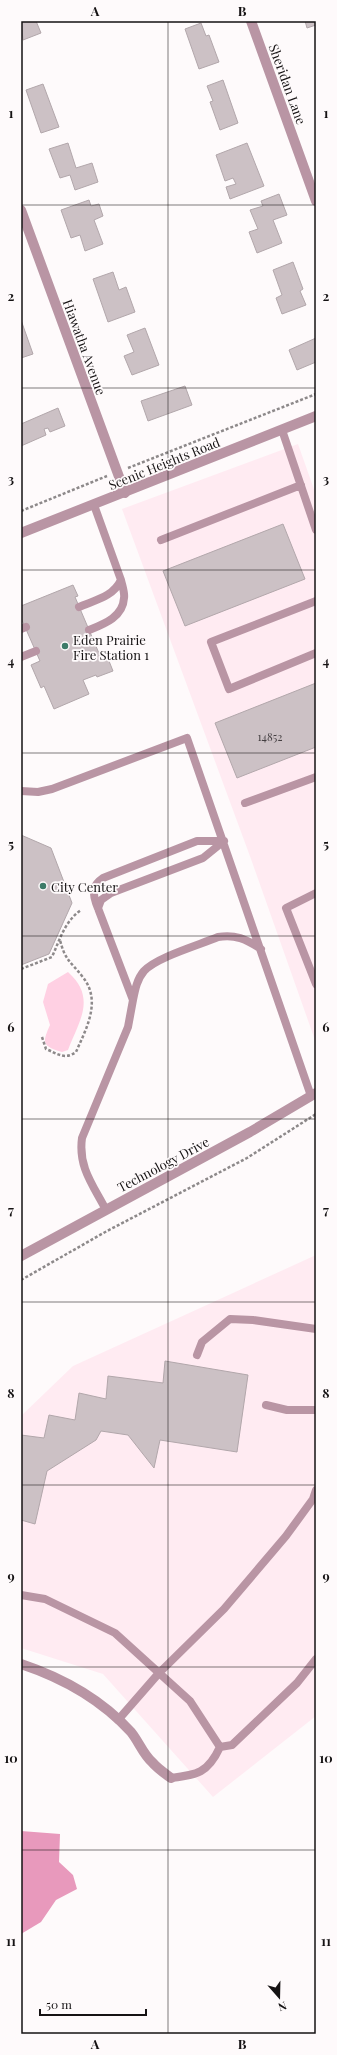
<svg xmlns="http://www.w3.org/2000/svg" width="337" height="2055" viewBox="0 0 337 2055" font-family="'Playfair Display',serif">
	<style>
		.built { fill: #ffebf2 }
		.green { fill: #ffd0e3 }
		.water { fill: #e899bc }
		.building { fill: #ccc1c5; stroke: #b2a7ab }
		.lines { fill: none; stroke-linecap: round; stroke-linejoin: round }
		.path { stroke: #8d898a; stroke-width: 2.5; stroke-dasharray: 3 2; stroke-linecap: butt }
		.service { stroke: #b995a4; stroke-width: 8 }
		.minor { stroke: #b995a4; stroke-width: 10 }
		.tertiary { stroke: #b995a4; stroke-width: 10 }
		.grid { fill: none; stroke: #151213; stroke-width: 1; stroke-opacity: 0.55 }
		.poi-dot { fill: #3c7b68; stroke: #fefafb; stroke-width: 1.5 }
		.labels { text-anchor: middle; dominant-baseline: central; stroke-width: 3.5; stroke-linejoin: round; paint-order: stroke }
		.number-label { font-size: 11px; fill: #433e40 }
		.street-label { font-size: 13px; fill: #151213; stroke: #fefafb }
		.poi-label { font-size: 13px; fill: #151213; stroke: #fefafb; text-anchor: start }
		.neatline { fill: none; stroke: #151213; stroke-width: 1.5 }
		.grid-label { font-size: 13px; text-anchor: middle; font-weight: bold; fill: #151213 }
	</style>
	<rect width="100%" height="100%" fill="#fefafb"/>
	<path class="built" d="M298,444L316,495V1043L251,859L122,509Z
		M316,1255V1716L213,1797L103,1674L21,1648V1416L73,1366Z"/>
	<path class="green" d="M68,972C97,998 79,1021 68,1050L62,1052C42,1046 42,1043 50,1025L43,1002L48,984Z"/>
	<path class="water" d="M21,1831L60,1834L59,1862L73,1875L77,1889L56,1900L41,1922L21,1934Z"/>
	<path class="building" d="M21,21H36L41,33L23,40Z
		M305,21H316V25L307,28Z
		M201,23L206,36L209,35L219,62L199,69L185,29Z
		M223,80L238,123L220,130L210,102L213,101L207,86Z
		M43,84L59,127L41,133L26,90Z
		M68,143L76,168L92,163L98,182L75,190L70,175L60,178L49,149Z
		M247,143L264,186L230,199L226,187L236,184L233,178L225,181L216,155Z
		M279,194L287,215L273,220L282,243L257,253L249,232L258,229L250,210L263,206L261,201Z
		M89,200L91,206L99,204L103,216L94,220L103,244L85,251L80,235L71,238L61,210Z
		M293,262L303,289L300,291L306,305L282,314L276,298L282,295L273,270Z
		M113,272L119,290L126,287L135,312L108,322L93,279Z
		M21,320L33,354L21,358Z
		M145,328L159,365L132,375L124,356L134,352L127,335Z
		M316,338V362L297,370L289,350Z
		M185,386L192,405L148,421L141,401Z
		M58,408L65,426L50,432L48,428L44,429L46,435L21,446V424Z
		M283,524L305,579L185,626L163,571Z
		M73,585L78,596L75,597L101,658L107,656L113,671L97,677L96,675L83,680L89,694L54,709L44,686L41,688L31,665L40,661L21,618V606Z
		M316,683V747L237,778L215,723Z
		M21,835L51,848L72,903L49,954L21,965Z
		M165,1361L248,1375L237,1452L160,1440L154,1468L128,1435L101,1431L96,1440L47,1471L35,1524L21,1520V1435L44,1438L49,1415L75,1420L79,1393L106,1399L108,1376L163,1383Z"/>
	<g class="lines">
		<path class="path" d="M128,468L316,394
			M21,511L107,476
			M21,969L52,957C60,939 65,921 81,910
			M42,1037L46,1049C58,1054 65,1060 76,1052C87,1027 102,1000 82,976C70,961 65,960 60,940
			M21,1280L107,1231L247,1158L316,1114"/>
		<path class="service" d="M282,430L316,530
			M161,540L301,485
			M316,601L211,642L229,689L316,653
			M79,607C95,600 113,597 121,580L94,505
			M21,629L26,627
			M89,630C104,624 123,617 124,598C125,593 122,585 121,580
			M21,657L36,651
			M21,791L38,792L52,789L187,738L311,1096
			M245,803L316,777
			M316,893L286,908L316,984
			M98,908L101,900L111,893L203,858L224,841
			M133,1000C135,990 137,979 144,971C157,957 199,945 218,937C235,934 246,939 261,949
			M106,1210C93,1185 78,1167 82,1138L128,1027L133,1000L96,903C92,891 93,885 103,878L197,841H224
			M197,1355L202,1342L230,1319L253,1320L316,1329
			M266,1405L287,1410H316
			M21,1595L45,1599L115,1633L190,1701L220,1747C208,1773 197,1775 171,1778
			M118,1720L159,1673L224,1609L286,1536L313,1499L316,1490
			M220,1747L232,1745L297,1683L316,1659"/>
		<path class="minor" d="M251,21L316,201
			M21,210L125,493
			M21,1664C63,1678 101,1699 131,1732C139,1742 143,1754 152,1762C157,1768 164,1773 171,1778"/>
		<path class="tertiary" d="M21,533L316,416
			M21,1256L250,1132L316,1093"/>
	</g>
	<path class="grid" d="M168,21V2034M21,205H316M21,388H316M21,570H316M21,753H316M21,936H316M21,1119H316M21,1302H316M21,1485H316M21,1667H316M21,1850H316"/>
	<g class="poi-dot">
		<circle cx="65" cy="646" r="4"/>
		<circle cx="43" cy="886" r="4"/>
	</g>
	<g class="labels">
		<g class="number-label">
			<text x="270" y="736">14852</text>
		</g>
		<g class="street-label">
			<text transform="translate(288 84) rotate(70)">Sheridan Lane</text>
			<text transform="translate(85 347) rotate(70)">Hiawatha Avenue</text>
			<text transform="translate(164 463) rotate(-22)">Scenic Heights Road</text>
			<text transform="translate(163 1164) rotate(-28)">Technology Drive</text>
		</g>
		<g class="poi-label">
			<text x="73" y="639">Eden Prairie<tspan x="73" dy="15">Fire Station 1</tspan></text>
			<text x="51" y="886">City Center</text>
		</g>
	</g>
	<rect width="337" height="2055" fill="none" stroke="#fefafb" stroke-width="44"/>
	<g transform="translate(279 1997) rotate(160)" stroke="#fefafb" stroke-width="3" paint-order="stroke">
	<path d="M0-3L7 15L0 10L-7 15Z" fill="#151213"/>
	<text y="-6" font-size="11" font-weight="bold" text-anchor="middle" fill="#151213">N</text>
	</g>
	<path d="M40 2009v6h106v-6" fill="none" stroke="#151213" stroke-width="2"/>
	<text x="46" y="2009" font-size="12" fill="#151213" stroke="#fefafb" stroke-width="3" paint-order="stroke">50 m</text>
	<rect x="22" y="22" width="293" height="2011" class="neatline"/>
	<g class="grid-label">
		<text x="95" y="16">A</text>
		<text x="242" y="16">B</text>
		<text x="11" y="118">1</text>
		<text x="326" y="118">1</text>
		<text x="11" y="301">2</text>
		<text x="326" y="301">2</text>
		<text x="11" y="484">3</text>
		<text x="326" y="484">3</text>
		<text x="11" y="666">4</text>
		<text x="326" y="666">4</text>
		<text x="11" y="849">5</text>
		<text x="326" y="849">5</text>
		<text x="11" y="1032">6</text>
		<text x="326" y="1032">6</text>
		<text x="11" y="1215">7</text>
		<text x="326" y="1215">7</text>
		<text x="11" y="1398">8</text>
		<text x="326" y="1398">8</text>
		<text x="11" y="1581">9</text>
		<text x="326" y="1581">9</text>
		<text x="11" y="1763">10</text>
		<text x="326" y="1763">10</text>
		<text x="11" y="1946">11</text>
		<text x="326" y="1946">11</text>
		<text x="95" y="2049">A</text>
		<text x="242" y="2049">B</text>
	</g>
</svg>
